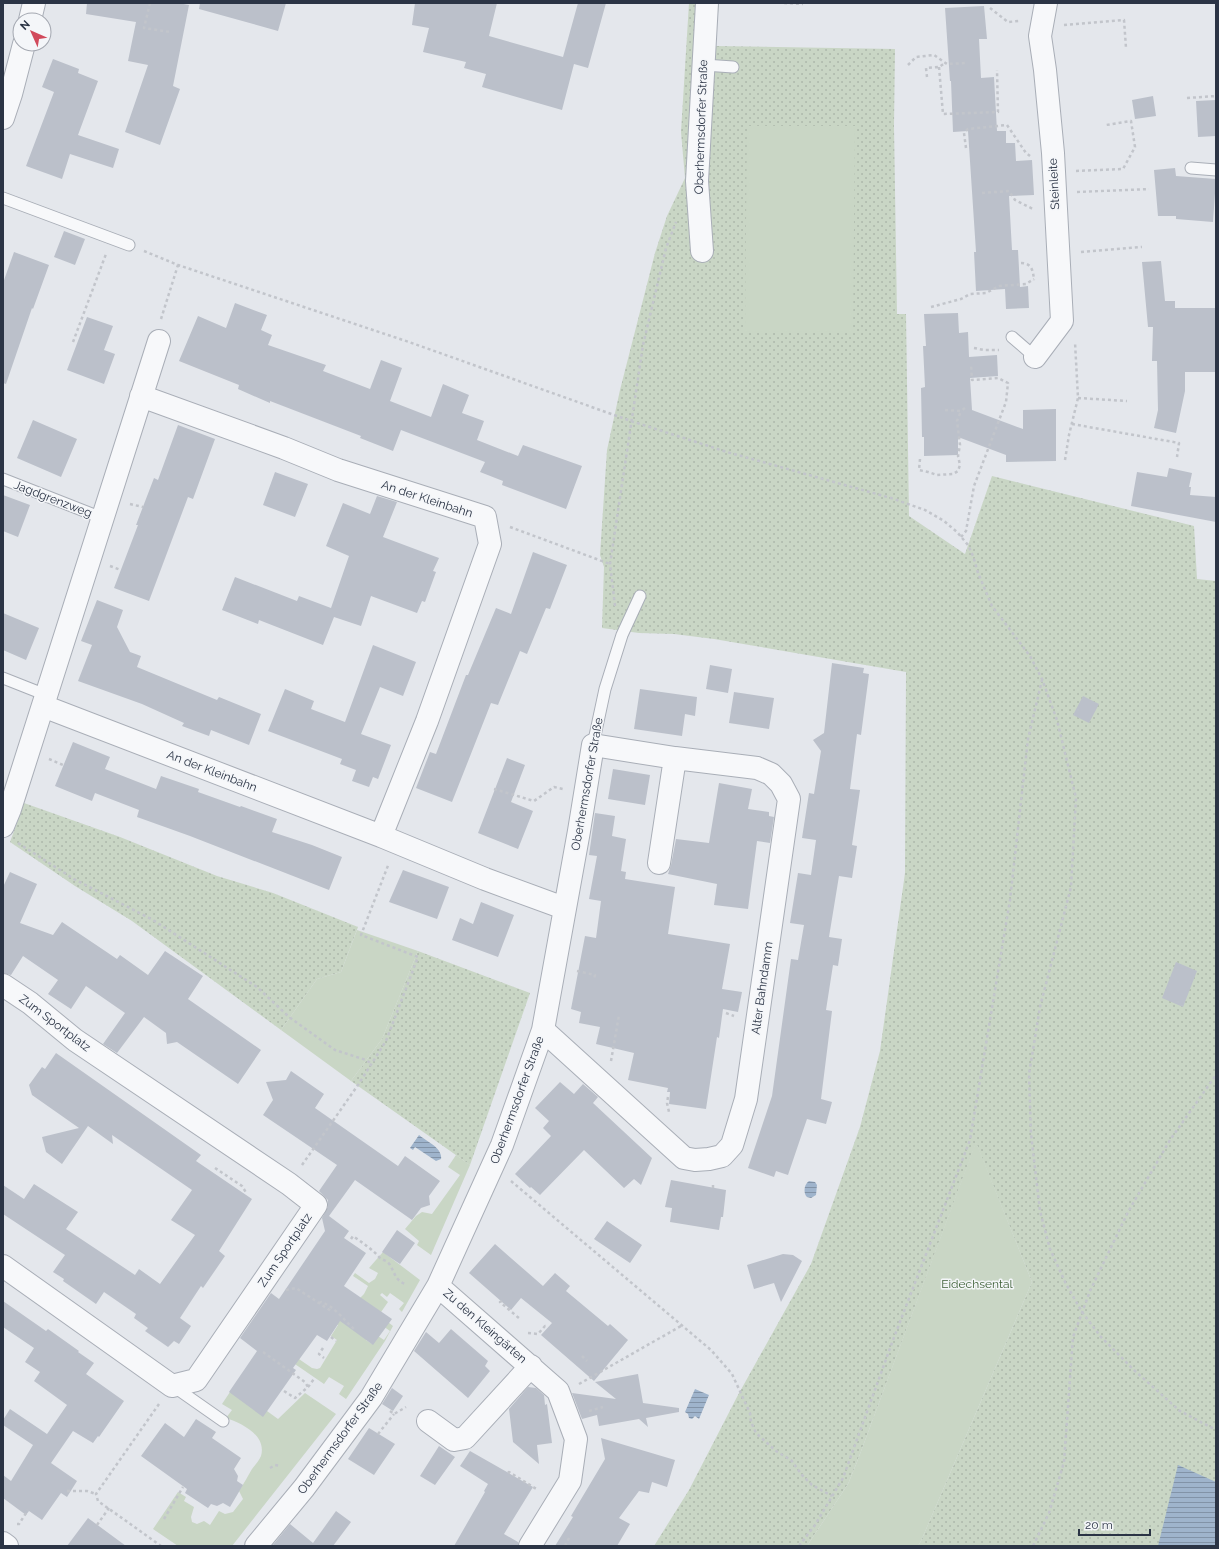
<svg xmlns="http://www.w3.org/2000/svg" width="1219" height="1549" viewBox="0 0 1219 1549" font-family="Raleway,sans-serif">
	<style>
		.grass { fill: url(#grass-dots) }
		.green { fill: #c9d6c5; fill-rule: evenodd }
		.water { fill: url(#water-rules) }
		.building { fill: #bbc0ca }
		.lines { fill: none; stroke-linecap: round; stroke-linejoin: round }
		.service-casing { stroke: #a9aeb7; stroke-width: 13 }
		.minor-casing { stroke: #a9aeb7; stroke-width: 24 }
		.path { stroke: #c2c5cb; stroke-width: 2.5; stroke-dasharray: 3 3; stroke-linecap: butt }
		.service { stroke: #f7f8fa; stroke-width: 11 }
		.minor { stroke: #f7f8fa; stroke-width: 22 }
		.labels { text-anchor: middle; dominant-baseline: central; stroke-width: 3; stroke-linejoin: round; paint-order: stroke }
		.street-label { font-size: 12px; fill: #2b3445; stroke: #f4f6f9 }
		.park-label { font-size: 12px; fill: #3f6138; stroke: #f4f6f9 }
	</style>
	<defs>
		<pattern id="grass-dots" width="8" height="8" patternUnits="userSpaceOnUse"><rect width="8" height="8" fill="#c9d6c5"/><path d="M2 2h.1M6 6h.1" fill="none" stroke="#adb8ab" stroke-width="1.8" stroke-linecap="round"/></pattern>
		<pattern id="water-rules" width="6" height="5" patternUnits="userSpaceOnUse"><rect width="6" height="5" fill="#9fb4cc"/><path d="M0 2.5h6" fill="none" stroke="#8293a7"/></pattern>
	</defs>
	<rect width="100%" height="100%" fill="#e4e7ec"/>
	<path class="grass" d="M689,3H719L715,46L895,49L894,126L897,314H906L909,516L965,554L992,476L1194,526L1197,579L1216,581V1546H918L921,1541L1032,1282L976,1143L857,1462L848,1484L807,1546H654L689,1490L738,1395L811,1264L860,1127L880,1051L905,873L906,672L714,639L674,634L639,633L602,628L604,567L600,555L607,450L620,390L655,253L667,216L685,178L681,132Z
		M24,803L120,837L217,876L273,893L358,927L341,972L317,979L281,1030L132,921L75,886L10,842Z
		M418,951L530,993L470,1165L351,1081L382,1039Z"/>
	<path class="green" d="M747,126H855L853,332L745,331Z
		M357,930L418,951L382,1039L351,1081L281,1030L317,979L341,972Z
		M976,1142L1032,1282L921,1541L918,1546H807L848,1484L857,1462Z
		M456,1155L470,1165L431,1255L417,1245L419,1241L405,1229L416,1216L422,1212L432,1214L460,1175L448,1167Z
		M383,1252L420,1280L402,1312L399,1309L404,1303L390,1293L387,1297L382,1293L380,1295L388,1302L379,1315L393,1326L385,1341L346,1399L339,1394L344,1386L329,1377L324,1384L257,1338L261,1333L312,1368L317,1369L320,1368L337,1340L331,1336L338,1325L328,1319L359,1299L364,1294L368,1286L353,1276L355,1273L369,1283L375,1279L378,1273L369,1268ZM373,1319L390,1331L384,1340L372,1332L377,1337L372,1344L366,1340Z
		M230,1392L267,1411L278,1419L305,1393L336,1414L232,1546H178L153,1529L178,1492L186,1497L184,1501L194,1507L191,1517L192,1522L197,1524L204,1521L210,1525L219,1511L225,1514L233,1512L243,1499L239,1491C244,1483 248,1476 252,1469C255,1465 259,1461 261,1456C267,1435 241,1423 226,1418L232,1410L222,1404Z"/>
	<path class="water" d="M419,1135C426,1141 443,1148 441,1159L436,1161L415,1147L413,1150L410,1148Z
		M809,1181L815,1182L817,1185L816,1195L811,1198L807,1197C803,1193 804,1184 809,1181Z
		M695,1389L709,1395L699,1419L695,1416L692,1419L689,1418L688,1414L685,1412Z
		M1178,1465L1216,1482V1546H1158Z"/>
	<path class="building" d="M87,3H178L189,5L173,86L180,89L160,145L125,132L148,65L128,61L136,22L86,14Z
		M200,3H286L278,31L199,9Z
		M415,3H497L489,36L563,57L578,3H606L588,68L574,64L562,110L482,87L486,74L464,68L466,62L423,52L429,28L412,25Z
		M984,6L987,39H979L981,78L994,77L997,131H1006V143H1015L1016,161L1032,160L1034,195L1009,196L1012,250H1018L1020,287L1028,286L1029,308L1006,309L1005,289L976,291L974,252H976L968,131L953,132L951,81H950L945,8Z
		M53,59L79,69L78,73L98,81L78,135L119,149L113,168L70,154L62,179L26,166L54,92L42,87Z
		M1153,96L1156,116L1135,119L1132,100Z
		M1216,100V136L1198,137L1196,101Z
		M1175,168L1176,176L1216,179L1213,222L1176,219V216H1158L1154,170Z
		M64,231L85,239L75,265L54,257Z
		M14,252L49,265L33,309L32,308L6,384L3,383V283Z
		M1161,261L1165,301H1175V308H1216V372H1185V391L1176,433L1154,428L1158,410L1157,361H1152L1153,327H1148L1142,262Z
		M235,303L267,315L261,330L272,335L268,345L326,365L323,371L370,389L381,360L402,368L390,401L431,417L443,384L469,395L462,413L484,421L477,440L518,456L523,445L582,466L566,509L502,485L503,481L480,472L485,462L401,430L393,451L360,438L361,436L270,401V403L238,389L239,385L179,361L198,316L226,328Z
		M958,313L959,333L968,332L969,357L997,355L998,376L970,378L972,410L1023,429V410L1056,409V461L1006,462V455L958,437V455L924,456V437H922L921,388L925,387L923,346H926L924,314Z
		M87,317L113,326L104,350L115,354L104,384L67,370Z
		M33,420L77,439L61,477L17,458Z
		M178,425L215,439L193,499L188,497L149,601L114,588L138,525H136L154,478L158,480Z
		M1169,468L1192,473L1189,487H1191L1190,495L1216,497V522L1131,506L1137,472L1167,477Z
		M275,472L308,484L295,517L263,505Z
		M3,495L30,505L18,537L3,531Z
		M377,496L397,502L383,537L439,558L433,571L436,572L425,602L422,601L417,613L371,596L361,626L334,617L323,645L259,620L258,624L222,610L235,577L297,601L299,596L331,608L349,556L326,546L343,503L370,514Z
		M533,552L567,565L550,609L546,608L527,654L520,651L498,705L491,703L452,802L416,788L430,752L436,754L466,675H468L496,608L511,614Z
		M97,600L123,610L117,627L130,652L141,656L137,667L217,700L219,697L261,714L249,745L211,730L209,736L182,726L184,723L142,704L78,681L92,645L81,641Z
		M3,613L39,628L26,660L3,650Z
		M373,645L416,662L403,696L380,687L361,734L391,745L378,779L373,777L369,787L352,781L356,770L340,764L342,759L268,731L285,689L314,701L311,709L345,722Z
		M832,663L864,668L863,673L869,674L861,735L857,734L850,789L860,790L852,845L857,846L852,878L839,876L829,937L842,939L838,966L833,965L826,1010L832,1011L821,1099L832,1102L826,1124L807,1119L788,1175L776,1171L774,1177L748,1168L772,1096L791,959L798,960L804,925L790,923L798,873L811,875L816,840L802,838L809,793L814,794L821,751L813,740L824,733Z
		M710,665L732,669L728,693L706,689Z
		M640,689L697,697L695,716L685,714L682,736L634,729Z
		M734,692L774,698L769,729L729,723Z
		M1083,696L1099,704L1089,723L1073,715Z
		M73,742L110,757L105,769L156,789L161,776L199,789L198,792L240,807L241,806L277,819L272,832L312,845L342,857L329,890L190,836L137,817L139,810L95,793L92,801L55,786Z
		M507,758L525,765L511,802L533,811L518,849L478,833Z
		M613,769L650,775L645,805L608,799Z
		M719,783L752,789L748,809L769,812V816L774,817L770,843L757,841L748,909L714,905L717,884L668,874L671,865L676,839L709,843Z
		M595,813L615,816L612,836L626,839L621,871L626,872L625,879L675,887L668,934L730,944L722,989L742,992L738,1012L723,1009L719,1038L717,1037L706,1109L669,1104L670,1092H667L668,1088L628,1080L634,1053L596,1044L600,1027L579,1023L581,1012L571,1009L585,936L596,938L601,901L589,899L597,856L589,855Z
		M403,870L449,887L437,919L389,902Z
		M10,872L37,884L20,923L53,935L62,922L117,959L120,955L148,975L165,951L203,976L188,999L261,1050L238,1084L177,1042L167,1044L166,1033L144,1017L117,1053L103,1044L125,1013L86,986L71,1009L48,994L58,980L23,956L11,975L3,973V887Z
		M481,902L514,915L498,957L452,940L460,918L473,924Z
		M1176,962L1197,971L1183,1007L1162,998Z
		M56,1053L201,1155L196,1161L252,1199L219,1251L225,1256L203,1288L201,1286L180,1318L191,1326L179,1344L174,1341L168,1347L145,1331L148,1328L134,1318L136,1314L104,1292L96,1304L63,1281L64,1279L53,1272L65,1255L3,1214V1185L24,1199L34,1184L78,1212L66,1229L135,1275L139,1269L160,1284L195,1235L171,1220L192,1190L112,1135L113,1144L88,1126L62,1164L46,1152L42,1137L79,1128L32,1095L29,1085L42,1067L45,1069Z
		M291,1071L324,1094L315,1108L398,1166L405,1156L440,1181L429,1196L430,1205L421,1208L412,1220L355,1180L329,1216L349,1231L344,1238L366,1253L344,1286L392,1319L373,1345L340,1321L327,1341L317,1335L293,1368L296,1370L263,1417L229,1392L257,1351L240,1338L271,1293L279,1299L325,1231L322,1218L328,1207V1200L319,1191L337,1165L263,1115L273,1100L266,1082L286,1080Z
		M560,1082L574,1094L583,1084L598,1097L593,1103L652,1158L641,1185L634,1179L624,1188L584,1150L540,1195L531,1187L530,1188L515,1174L551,1136L543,1128L549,1121L535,1108Z
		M671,1180L726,1190L723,1217H721L719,1230L670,1222L672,1208L665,1207Z
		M607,1221L642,1245L630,1263L594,1239Z
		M397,1230L415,1243L400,1264L382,1252Z
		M495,1244L543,1286L555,1273L570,1286L566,1291L608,1326L610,1324L628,1340L594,1381L541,1335L552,1323L521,1298L511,1310L469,1273Z
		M783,1254L793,1255L802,1261L781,1302L774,1283L754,1289L747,1265Z
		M3,1301L46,1331L48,1329L79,1351L78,1352L94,1363L86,1374L124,1401L99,1437L98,1436L93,1443L73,1431L51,1463L77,1481L67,1497L61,1493L42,1520L29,1511L26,1515L3,1498V1475L11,1481L33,1445L3,1425V1420L10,1409L47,1434L67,1405L34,1381L40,1372L25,1362L34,1348L3,1327Z
		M451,1329L488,1361L485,1366L490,1371L468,1398L414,1351L426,1332L439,1343Z
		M638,1374L643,1403L679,1408V1412L646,1418L648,1427L639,1419L599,1426L597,1415L582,1419L572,1393L616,1399L595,1382Z
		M528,1387L536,1388L544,1395L545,1405L547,1404L552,1443L537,1445L539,1464L513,1442L509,1409Z
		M392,1388L403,1396L393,1411L382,1404Z
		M196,1419L216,1432L212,1438L241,1458L234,1469L238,1476L237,1481L243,1485L230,1507L223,1503L217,1506L211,1504L208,1508L185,1493L187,1489L141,1456L165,1423L184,1437Z
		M369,1428L395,1444L374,1475L348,1459Z
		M601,1438L675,1460L667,1487L652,1482L649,1493L639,1491L619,1518L630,1524L617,1546H555L573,1517L571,1516L605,1459Z
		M439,1446L455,1457L435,1485L420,1476Z
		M470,1451L533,1487L504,1534L518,1542V1546H454L485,1492L484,1491L488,1484L460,1466Z
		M336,1511L351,1522L333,1546H272L290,1524L313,1543Z
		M88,1518L126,1546H67Z"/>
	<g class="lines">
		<g class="service-casing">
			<path id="service" d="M704,65L733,67
				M1191,168L1216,170
				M3,198L129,245
				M1012,337L1035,357
				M3,479L102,518
				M3,678L46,695
				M593,745L605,689L622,635L640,596
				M173,1386L223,1421"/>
		</g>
		<g class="minor-casing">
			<path id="minor" d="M30,20L34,3
				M3,118L11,94L24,44
				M702,251L697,181L707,3
				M1035,357L1062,321L1053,153L1045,70L1040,36L1046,3
				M141,396L284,448L338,470L485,517L490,544L427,721L381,836
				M43,706L381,836L485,879L564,908
				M3,826L10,809L159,341
				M659,863L675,758
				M3,985L30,1003L75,1040L289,1184L316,1205L196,1380L172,1386L3,1266
				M438,1286L558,1391L576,1439L570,1481L530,1546
				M428,1421L454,1440L465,1438L531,1366
				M3,1543L7,1546
				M256,1546L304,1488L371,1398L438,1286L502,1145L543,1030L579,831L593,745L675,758L757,768L771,774L781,784L789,799L746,1099L732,1145L722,1156L709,1159L695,1160L684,1158L543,1030"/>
		</g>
		<path class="path" d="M150,3L144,28L170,32
			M784,3L803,4
			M990,8L1008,22L1019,21
			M1064,25L1124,20L1126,48
			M908,65L916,57L934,55L947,64L966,63
			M939,67L943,114L998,112L997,70
			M927,77L926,68L939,67L945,63
			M1187,98L1216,96
			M966,148L964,133L968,129L1007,125L1026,153L1030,156
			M1076,171L1123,169L1135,147L1131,121L1106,125
			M1077,192L1149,189
			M982,193L1009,191L1015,200L1033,209
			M144,251L178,265L409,342L631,421L727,452L891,498L925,510L944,521L957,532L968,545L973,556L978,573L992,606L1030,656L1042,679L1057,720L1076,798L1071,887L1040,1007L1029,1074L1031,1134L1040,1211L1050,1249L1066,1284L1082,1312L1101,1337L1135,1371L1180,1411L1216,1430
			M1081,252L1142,247
			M1021,263C1032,263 1033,271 1034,280
			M931,307L961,299L970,294L986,293L999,286L1026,284L1034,279
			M161,319L178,265
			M73,342L106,254
			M974,348L984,350H999
			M1078,398L1127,401
			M945,410L961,411L965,408
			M1072,424L1179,443L1177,457
			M920,459L919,470L928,472L937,475L953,474L958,471L960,465L958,456L960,445L957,421L961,411
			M1065,460L1069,435L1078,398L1075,342
			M130,504L143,507
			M510,527L610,564
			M961,537L966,531L974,486L1006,402L1008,383L998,378L972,380L971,364
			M110,566L121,570
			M615,606L610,564L643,345L666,248L676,222
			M49,759L63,765
			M494,789L534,801L554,787L563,789
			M18,843L74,879L153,920L257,987L289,1017L335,1050L366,1060L372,1064
			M577,971L595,975L594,979
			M726,1013L734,1016
			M611,1061L619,1015H620
			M668,1097L667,1103L669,1112
			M302,1165L358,1085L386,1041L418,957L361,935L389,863
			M215,1168L242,1186L247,1194
			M511,1181L711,1350L732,1374L750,1413L751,1422L756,1433L776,1451L791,1460L802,1475L812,1485L832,1496
			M713,1188V1182
			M351,1239L353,1236C363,1243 372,1249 380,1258C384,1261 387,1260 390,1265C395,1273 395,1280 405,1284
			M286,1290L296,1288L331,1311
			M502,1301L500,1302L520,1319
			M319,1303L321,1302C334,1306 344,1320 354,1329
			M528,1333L538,1334L545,1326L548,1327
			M331,1337L336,1341
			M323,1348L319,1354L324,1358
			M263,1352L305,1382L308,1387
			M582,1356L587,1361
			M579,1384L681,1326
			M284,1391L295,1398L308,1387L314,1379
			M159,1404L96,1494L98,1501L161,1546
			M390,1411L394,1414L406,1407
			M589,1411L603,1407
			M378,1434L394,1414
			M270,1468L275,1465L281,1466
			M508,1473L509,1472L538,1490
			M67,1491H87L96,1494
			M164,1519L183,1487
			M17,1524H19L28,1510
			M97,1525L109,1508
			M565,1546L569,1538
			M799,1546L815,1525L843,1478L893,1340L970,1140L1010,900L1028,739L1042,680
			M1033,1546L1049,1513L1064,1462L1073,1337L1090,1291L1128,1212L1170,1140L1216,1075"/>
		<use href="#service" class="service"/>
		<use href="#minor" class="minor"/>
	</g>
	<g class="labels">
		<g class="street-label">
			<text transform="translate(701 127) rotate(-88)">Oberhermsdorfer Straße</text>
			<text transform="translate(1054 184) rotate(-93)">Steinleite</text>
			<text transform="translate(53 499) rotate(21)">Jagdgrenzweg</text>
			<text transform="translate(427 499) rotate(18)">An der Kleinbahn</text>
			<text transform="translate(212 771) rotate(21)">An der Kleinbahn</text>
			<text transform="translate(587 784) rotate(-80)">Oberhermsdorfer Straße</text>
			<text transform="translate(762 988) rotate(-82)">Alter Bahndamm</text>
			<text transform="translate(55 1023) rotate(37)">Zum Sportplatz</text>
			<text transform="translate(517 1100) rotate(-70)">Oberhermsdorfer Straße</text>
			<text transform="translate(285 1250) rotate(-56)">Zum Sportplatz</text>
			<text transform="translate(485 1326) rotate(41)">Zu den Kleingärten</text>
			<text transform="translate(340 1438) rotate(-54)">Oberhermsdorfer Straße</text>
		</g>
		<g class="park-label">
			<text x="977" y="1284">Eidechsental</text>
		</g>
	</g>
	<rect width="1219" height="1549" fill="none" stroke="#2b3445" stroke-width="8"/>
	<g transform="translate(32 32) rotate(315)"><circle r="19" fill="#f4f6f9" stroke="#a4a8b1"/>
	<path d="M0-3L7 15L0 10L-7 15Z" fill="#d1495b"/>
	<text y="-6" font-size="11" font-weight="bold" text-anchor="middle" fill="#2b3445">N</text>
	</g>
	<path d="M1079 1529v6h71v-6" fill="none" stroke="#2b3445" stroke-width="2"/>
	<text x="1085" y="1529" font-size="12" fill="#2b3445" stroke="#f4f6f9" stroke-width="3" paint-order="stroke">20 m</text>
</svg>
